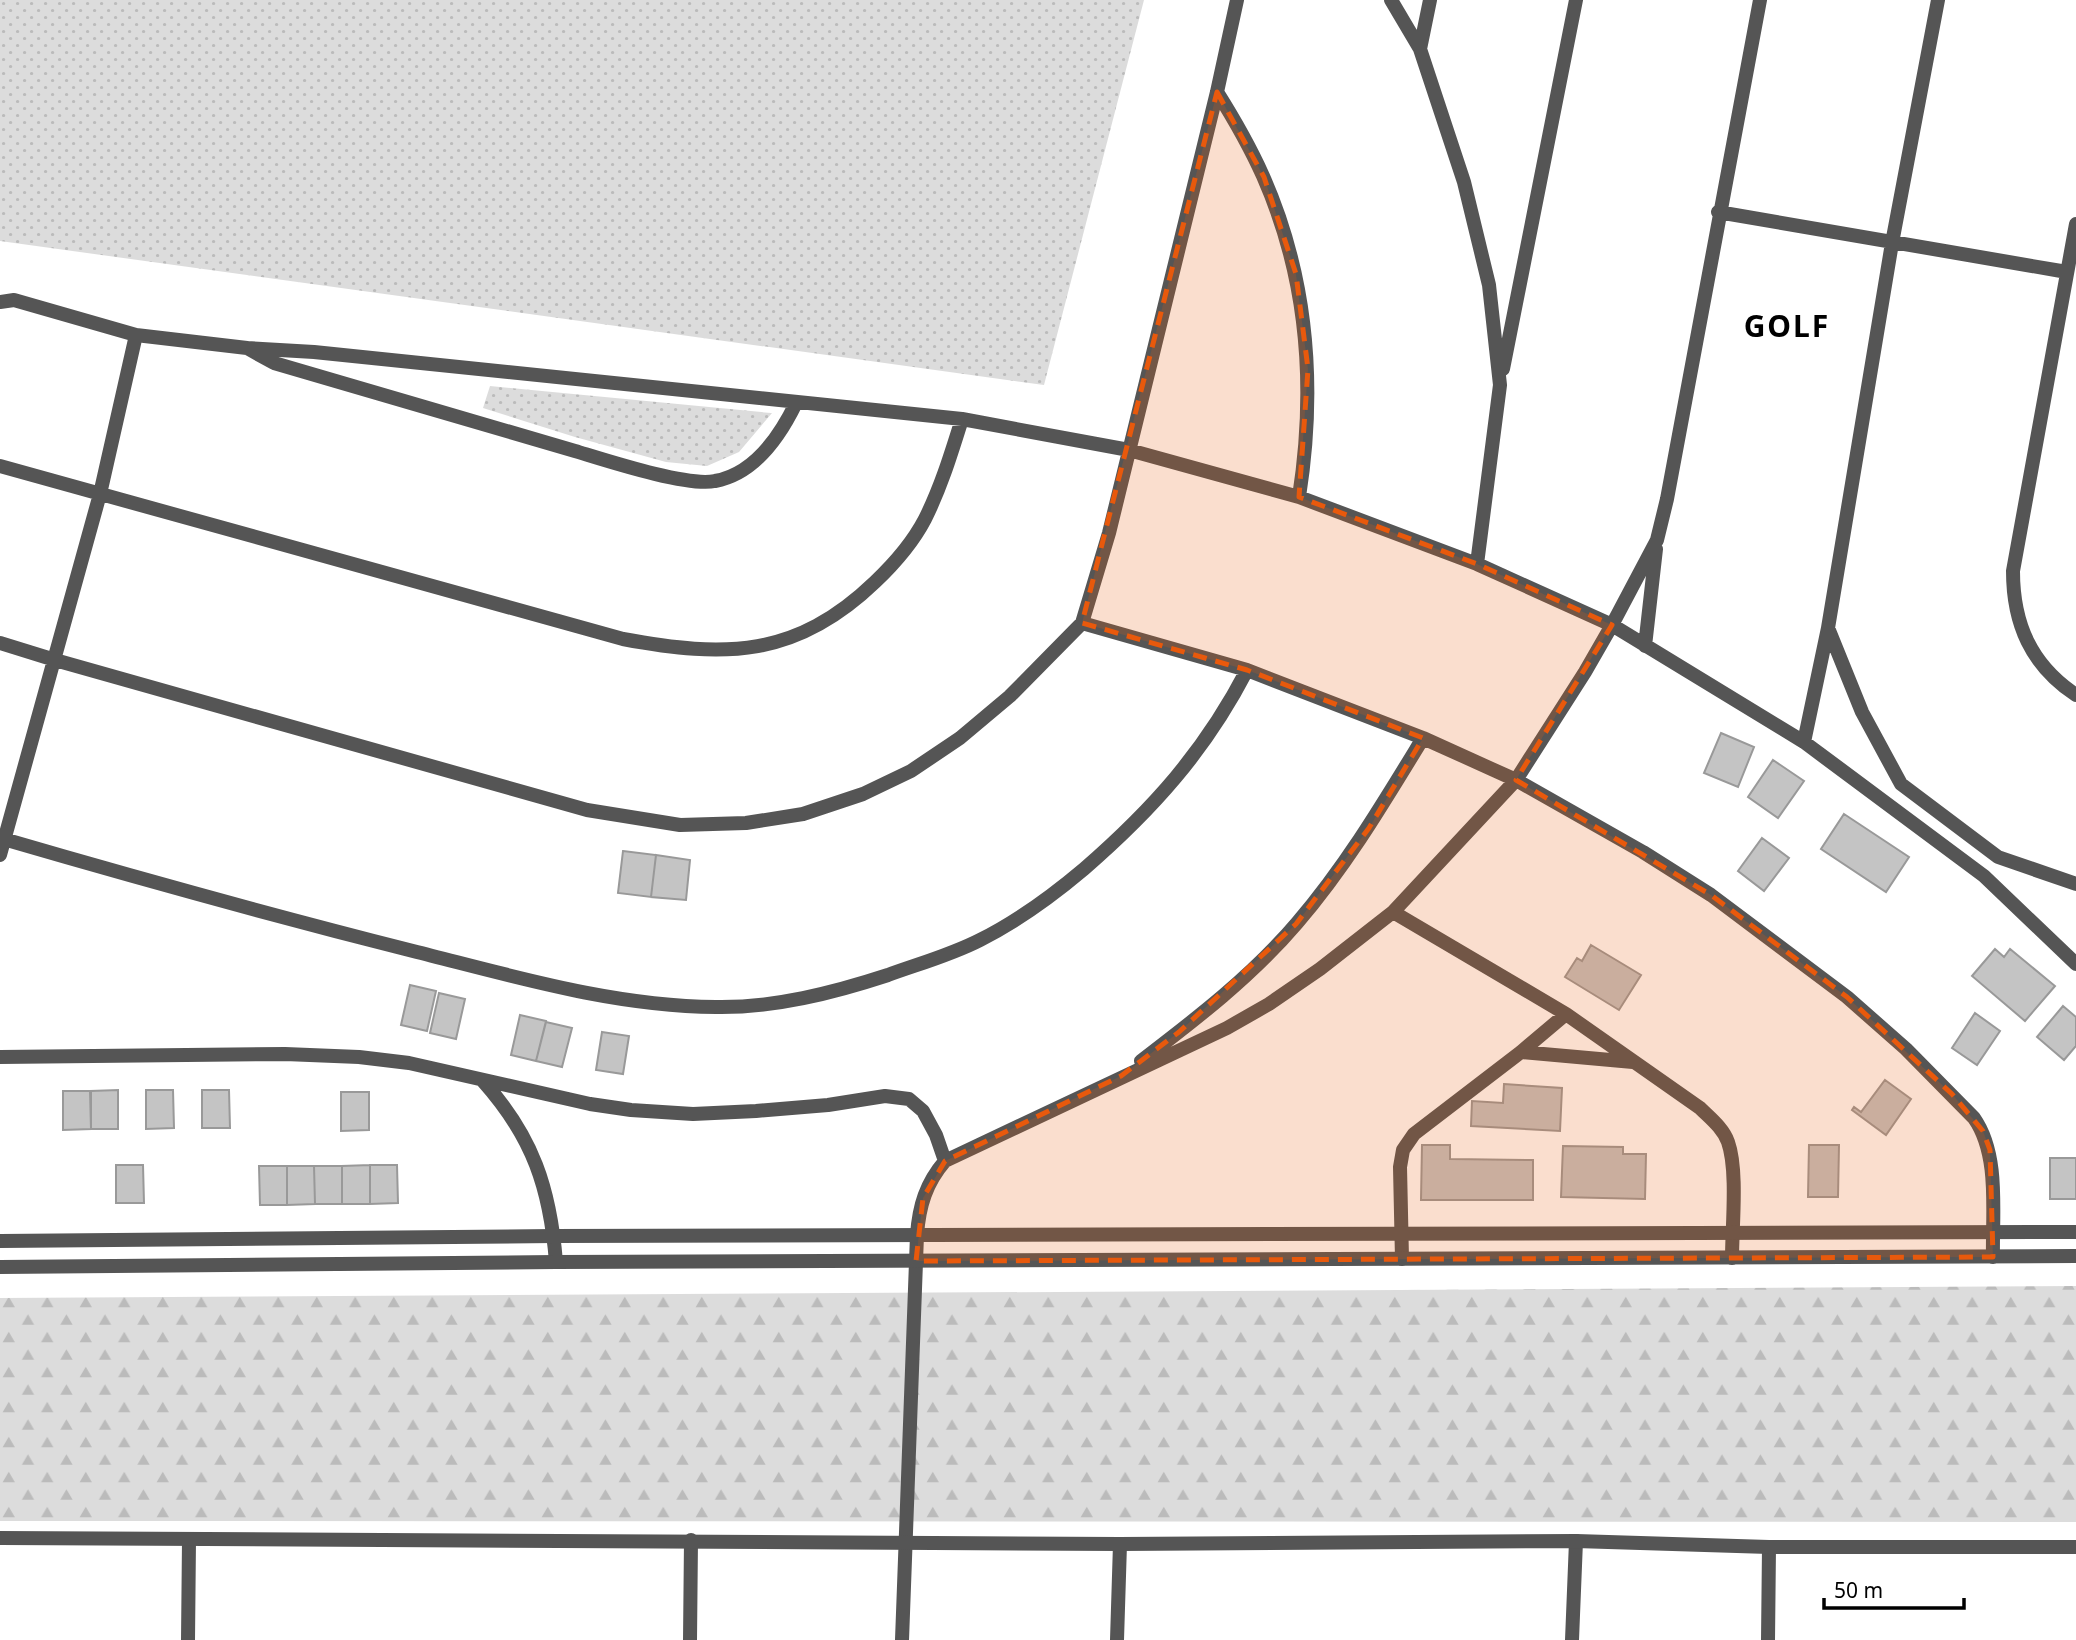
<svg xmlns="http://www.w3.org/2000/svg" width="2076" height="1640" viewBox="0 0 2076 1640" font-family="'Noto Sans',sans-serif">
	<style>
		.grass { fill: url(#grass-dots) }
		.forest { fill: url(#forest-firs) }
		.building { fill: #c4c4c4; stroke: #999; stroke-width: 2 }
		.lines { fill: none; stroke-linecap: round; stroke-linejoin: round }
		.minor { stroke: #555; stroke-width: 14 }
		.tertiary { stroke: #555; stroke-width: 14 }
		.marked { fill: #e8590c; fill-opacity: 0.2; stroke: #e8590c; stroke-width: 5; stroke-dasharray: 14 9; stroke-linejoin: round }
		.labels { text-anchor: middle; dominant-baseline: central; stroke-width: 7; stroke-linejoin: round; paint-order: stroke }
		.district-label { font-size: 30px; font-weight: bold; letter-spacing: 2px; fill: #000; stroke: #fff }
	</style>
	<defs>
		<pattern id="grass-dots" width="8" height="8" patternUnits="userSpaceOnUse" patternTransform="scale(1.75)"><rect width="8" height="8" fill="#dcdcdc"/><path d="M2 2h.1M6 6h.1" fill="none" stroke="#bbb" stroke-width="1.8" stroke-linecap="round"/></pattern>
		<pattern id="forest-firs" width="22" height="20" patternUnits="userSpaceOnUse" patternTransform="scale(1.75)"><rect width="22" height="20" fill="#dcdcdc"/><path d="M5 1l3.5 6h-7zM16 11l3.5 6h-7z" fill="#bbb"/></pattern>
	</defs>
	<rect width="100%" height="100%" fill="#fff"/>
	<path class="grass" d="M0,0H1144L1044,385L0,241Z
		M490,386L771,413H772L739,452L707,466L666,462L575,437L483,408Z"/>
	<path class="forest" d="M2076,1286V1522L0,1521V1298Z"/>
	<path class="building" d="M1721,733L1754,747L1738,787L1704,773Z
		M1773,760L1804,781L1778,818L1748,797Z
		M1844,814L1909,857L1886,892L1821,849Z
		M1762,838L1789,858L1764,891L1738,871Z
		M623,851L656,855L651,897L618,893Z
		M656,855L690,860L686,900L651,897Z
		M1591,945L1641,975L1619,1010L1565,977L1577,958L1582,961Z
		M1995,949L2004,957L2010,949L2055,986L2025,1021L1972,976Z
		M410,985L436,991L427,1031L401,1025Z
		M439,993L465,999L456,1039L430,1033Z
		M2063,1006L2076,1017V1046L2064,1060L2037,1037Z
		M1975,1013L2000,1031L1977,1065L1952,1048Z
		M520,1015L546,1021L536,1061L511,1055Z
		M546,1022L572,1028L562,1067L536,1061Z
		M602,1032L629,1036L623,1074L596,1070Z
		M1885,1080L1911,1099L1886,1135L1852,1110L1854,1107L1861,1112Z
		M1504,1084L1562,1088L1560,1131L1471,1126L1472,1101L1503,1103Z
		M118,1090V1129H91V1091Z
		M146,1090H173L174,1128L146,1129Z
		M202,1090H229L230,1128H202Z
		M63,1091H90L91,1129L63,1130Z
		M341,1092H369V1130L341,1131Z
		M1422,1145H1450V1159L1533,1160V1200H1421Z
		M1809,1145H1839L1838,1197H1808Z
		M1563,1146L1623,1147V1154H1646L1645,1199L1561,1197Z
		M2050,1158H2076V1199H2050Z
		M116,1165H143L144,1203H116Z
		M370,1165H397L398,1203L370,1204Z
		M370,1165V1204H342V1166Z
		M259,1166H287V1205H260Z
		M287,1166H314L315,1204L287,1205Z
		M314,1166H342V1204H315Z"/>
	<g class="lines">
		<path class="minor" d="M1391,0L1420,49L1464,182L1489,285L1500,385L1477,564
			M1420,49L1430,0
			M1217,92C1234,119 1250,147 1263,176C1308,278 1316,388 1299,497
			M1718,212L2067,272
			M2076,224L2013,571C2013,624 2031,665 2076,695
			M0,302L14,300L136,335L247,348L274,363C374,392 475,422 575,451C605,460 687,487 715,481C754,474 780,436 796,403
			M247,348L314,352L962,419L1129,450L1299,497L1477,564L1612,625L1804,742L1984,876L2076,964
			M1503,369L1576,0
			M0,466L623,639C725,658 796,658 875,582C895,563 912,544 925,519C941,487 951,454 962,419
			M1082,623L1247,670L1423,738L1516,780L1643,852L1711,895L1847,997L1906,1049L1974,1118C2000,1155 1992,1213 1993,1257
			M1828,628L1862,712L1901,784L1998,857L2076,884
			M0,643L55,660L587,810L680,825L746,823L803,814L863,794L911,771L960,738L1010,696L1082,623L1109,533L1217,92L1237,0
			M1645,646L1656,549
			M1804,742L1828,628L1892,243L1938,0
			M0,838C137,878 275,916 413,951C513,976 612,1006 716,1007C774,1008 833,993 888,975C918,964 951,955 980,940C1018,921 1052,896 1084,869C1153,809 1205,751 1247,670
			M0,855L100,494L136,335
			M1393,912L1566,1014L1700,1108C1710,1118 1723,1128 1728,1142C1738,1170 1732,1227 1732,1258
			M1521,1052L1633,1062
			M0,1057L285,1054L359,1057L409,1063L590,1104L631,1110L693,1114L756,1111L828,1105L885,1096L909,1099L923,1111L936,1135L945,1161
			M1141,1061C1196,1019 1252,976 1297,923C1346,866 1384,802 1423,738
			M483,1081C533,1137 550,1188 556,1262
			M1402,1259L1400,1167L1403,1150L1414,1134L1521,1052L1566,1014
			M188,1640L189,1540
			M690,1640L691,1540
			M902,1640L917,1235C919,1206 926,1183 945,1161L1227,1028L1269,1004L1320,969L1393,912L1516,780L1585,672L1612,625L1657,540L1667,499L1760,0
			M1117,1640L1120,1544
			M1572,1640L1576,1541
			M1768,1640L1769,1547"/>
		<path class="tertiary" d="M0,1241L554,1236L2076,1232
			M0,1267L556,1262L2076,1256
			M0,1538L1120,1544L1576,1541L1769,1547H2076"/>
	</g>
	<path class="marked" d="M1217,92L1264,177L1296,274L1308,369L1299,497L1477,564L1612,625L1516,780L1711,895L1847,997L1952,1094L1983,1131L1990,1150L1993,1257L916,1261L923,1198L945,1161L1121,1076L1179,1032L1296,924L1369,828L1423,738L1247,670L1082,623Z"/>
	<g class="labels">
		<g class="district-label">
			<text x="1787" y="325">GOLF</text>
		</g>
	</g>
	<path d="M1824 1598v10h140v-10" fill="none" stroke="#000000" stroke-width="3.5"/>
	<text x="1834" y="1598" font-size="21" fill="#000000" stroke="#ffffff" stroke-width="5" paint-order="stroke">50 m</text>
</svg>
